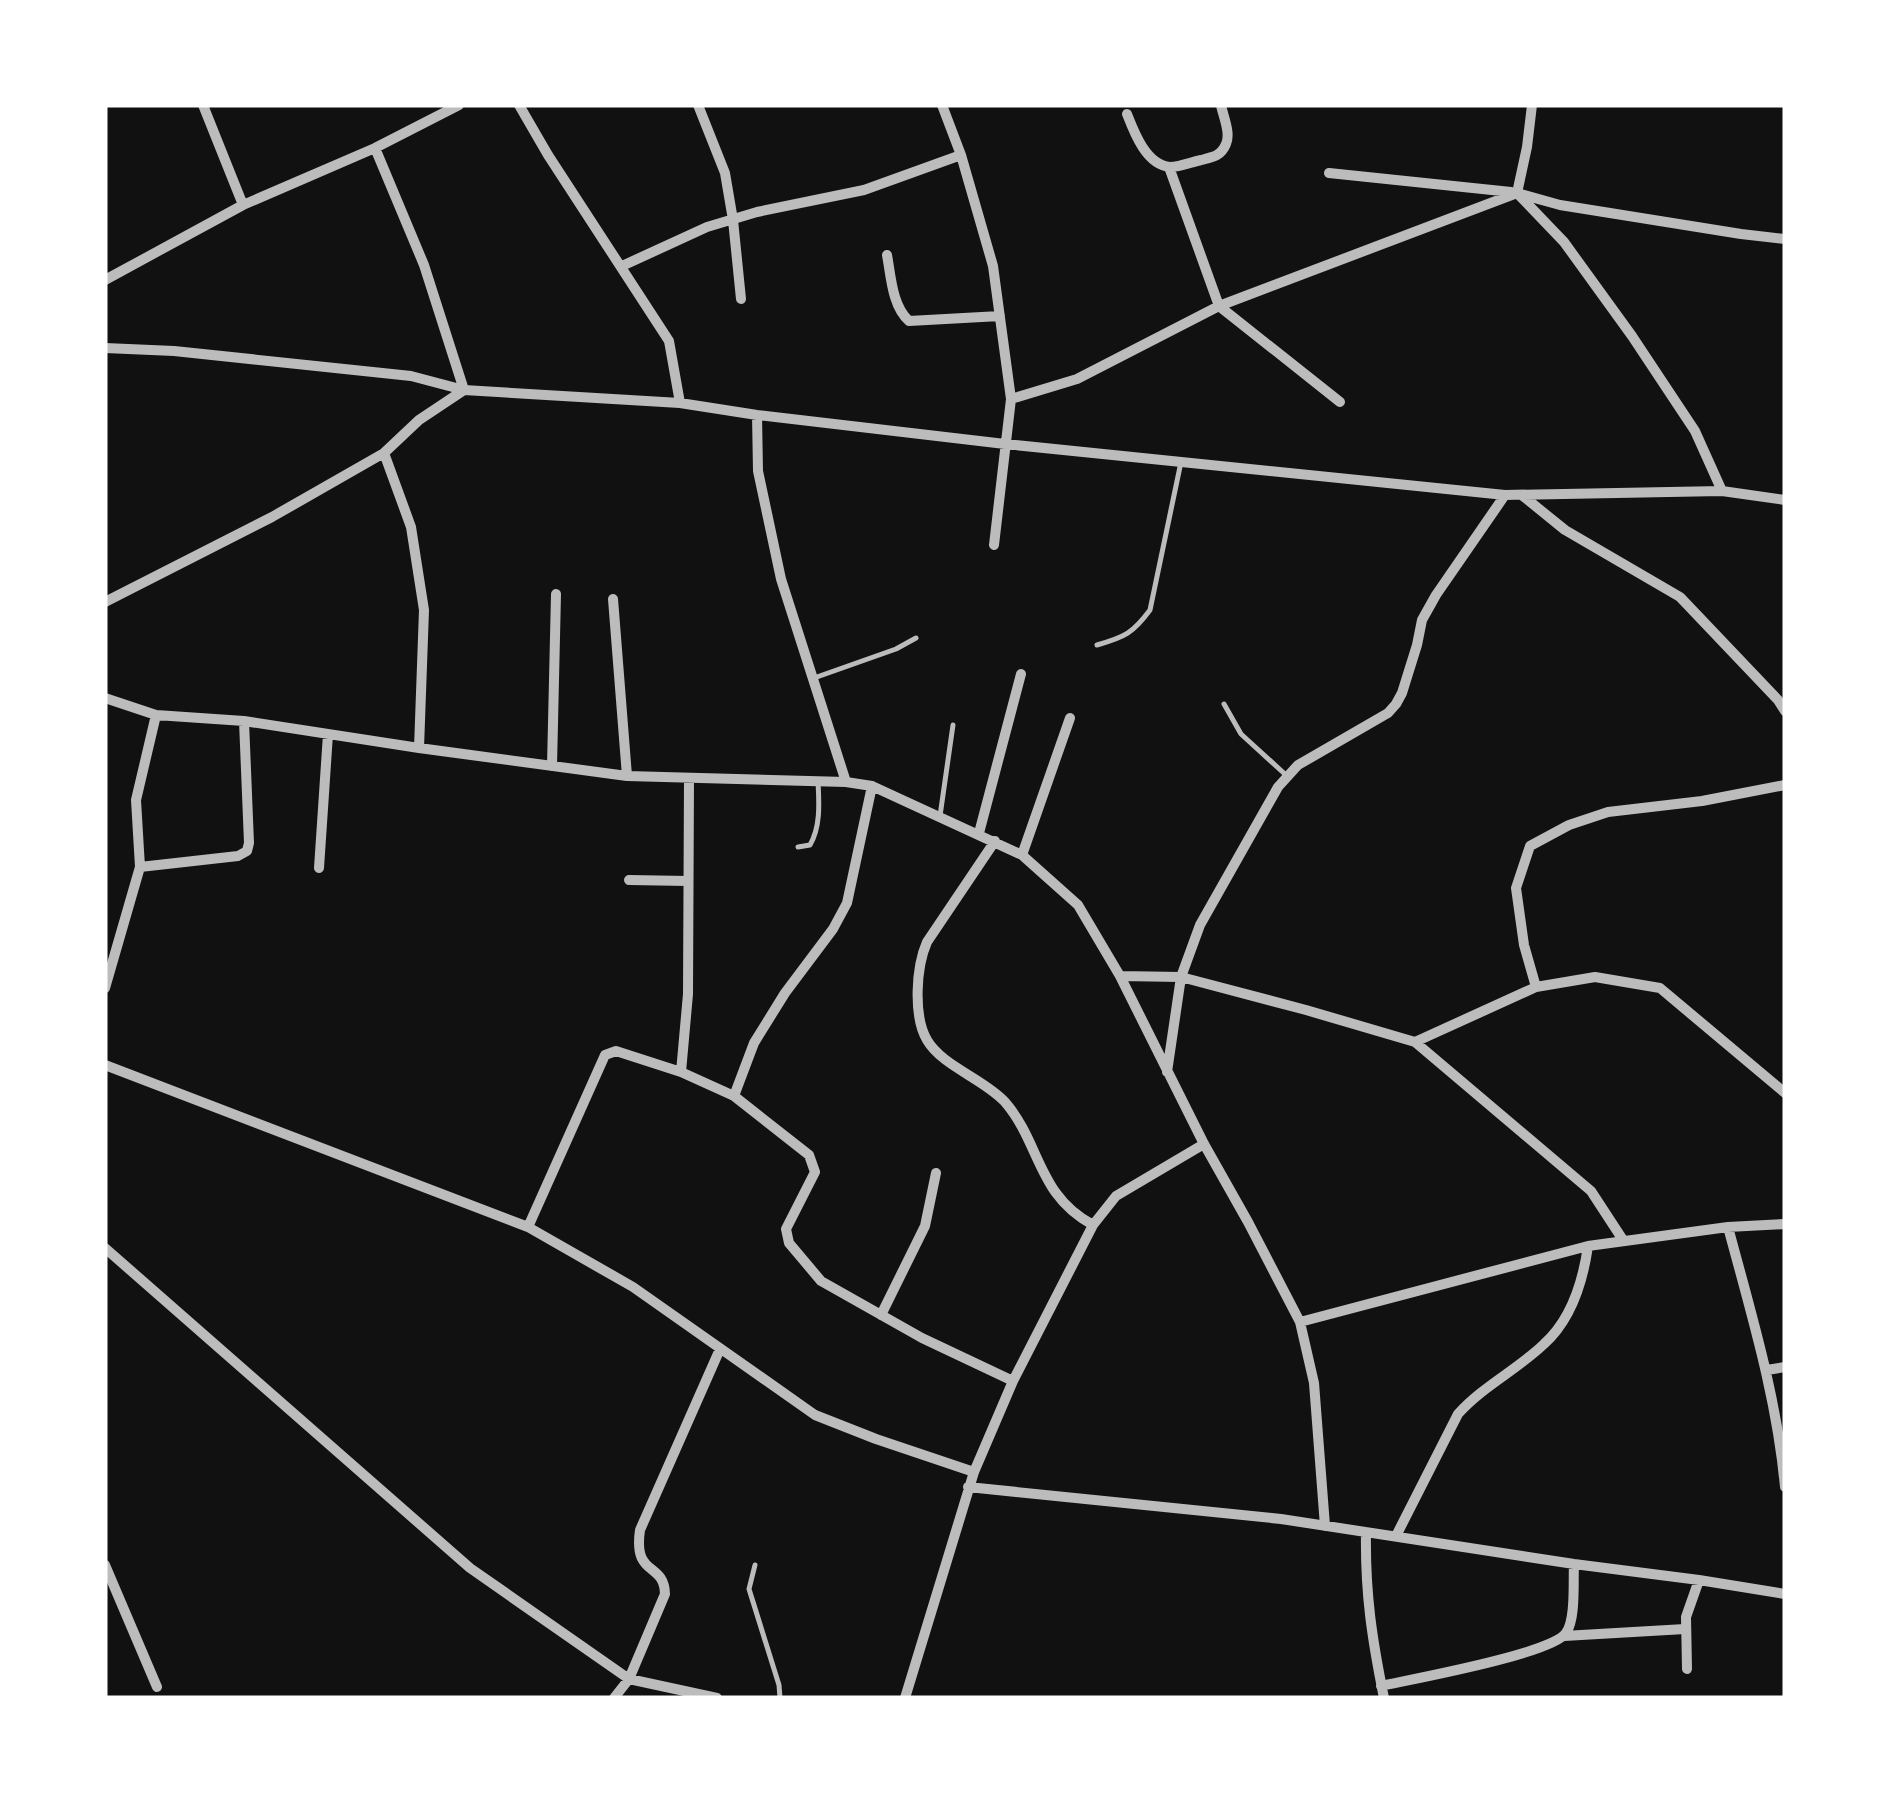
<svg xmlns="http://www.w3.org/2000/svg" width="1890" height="1803" viewBox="0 0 1890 1803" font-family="'Space Grotesk',sans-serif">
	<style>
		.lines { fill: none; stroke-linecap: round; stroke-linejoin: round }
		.service { stroke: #bcbcbc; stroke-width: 5 }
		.minor { stroke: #bcbcbc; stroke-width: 10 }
	</style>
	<rect width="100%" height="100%" fill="#111"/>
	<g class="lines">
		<path class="service" d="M1097,645C1125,637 1133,633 1150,610L1181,462
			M814,678L896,649L916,638
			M1224,704L1241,734L1287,776
			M940,816L953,725
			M798,847L810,845C821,826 819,802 818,781
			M755,1565L749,1589L779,1685L780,1698"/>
		<path class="minor" d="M203,105L243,205
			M519,105L548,155L669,341L680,403
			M698,105L725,173L733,220L741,299
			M942,105L961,155L993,266L1011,399L994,545
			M1532,105L1527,147L1517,193L1564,242L1632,336L1695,431L1722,491
			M1127,114C1134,132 1146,165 1170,167C1179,167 1192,162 1201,160C1213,157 1221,156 1226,144C1231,133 1223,116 1221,105
			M1169,167L1219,306L1340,402
			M1329,173L1511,192
			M887,255C891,276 892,306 909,321L1000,316
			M622,266L707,227L757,212L864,190L961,155
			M105,280L243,205L375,148L459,105
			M105,348L174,351L411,376L464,390L680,403L757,415L1005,444L1505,495L1722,491L1785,500
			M1011,399L1077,379L1219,306L1517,193L1560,205L1741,234L1785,239
			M757,415L758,471L781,579L846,782
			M384,453L411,527L424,610L419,748
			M1523,496L1565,530L1680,597L1778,700L1785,711
			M613,599L627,776
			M105,602L272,517L384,453L419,420L464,390L424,265L375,148
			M105,698L156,715L244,721L419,748L627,776L846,782L872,786L1022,855L1078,905L1120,976L1204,1144L1248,1222L1300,1322L1314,1383L1325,1526
			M552,766L556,594
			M979,833L1021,674
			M995,841L927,942C916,967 913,1016 927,1040C942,1066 984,1079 1005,1102C1041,1144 1037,1195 1093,1225
			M1022,855L1070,718
			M140,867L238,856L247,851L249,843L244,721
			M319,868L328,734
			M629,880L688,881
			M1120,976L1181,977L1306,1010L1415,1042L1591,1191L1623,1240
			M1536,987L1524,945L1516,888L1530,846L1569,825L1608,812L1702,801L1785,785
			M105,988L140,867L136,800L156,715
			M1415,1042L1536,987L1595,977L1660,988L1785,1093
			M105,1065L528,1227L633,1287L815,1415L876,1439L974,1472
			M681,1072L688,994L689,778
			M1167,1072L1181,977L1200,925L1278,787L1298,765L1388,713L1396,704L1402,693L1417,645L1422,620L1436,595L1505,495
			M734,1096L754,1043L785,993L833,929L847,903L872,786
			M528,1227L605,1055L616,1051L681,1072L734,1096L809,1155L815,1172L786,1229L789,1243L821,1281L922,1338L1013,1381
			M1728,1227C1751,1313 1777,1398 1785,1487
			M105,1248L470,1568L629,1679L717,1698
			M881,1315L925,1226L936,1173
			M1300,1322L1588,1246L1728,1227L1785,1224
			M1767,1370L1785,1367
			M968,1487L1281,1519L1574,1564L1699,1580L1785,1594
			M1366,1532C1365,1593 1372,1639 1384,1698
			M1396,1536L1458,1414C1483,1386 1517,1370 1544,1344C1572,1319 1583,1281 1588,1246
			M105,1565L157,1687
			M1564,1636L1685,1629
			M1687,1669L1686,1617L1699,1580
			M1381,1686C1413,1679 1551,1654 1566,1633C1576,1619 1573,1582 1574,1564
			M614,1698L629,1679L665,1594C664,1561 633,1578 640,1530L720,1349
			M905,1698L974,1472L1013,1381L1093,1225L1116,1196L1204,1144"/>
	</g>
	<rect width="1890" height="1803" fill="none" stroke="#ffffff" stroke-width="215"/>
</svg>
